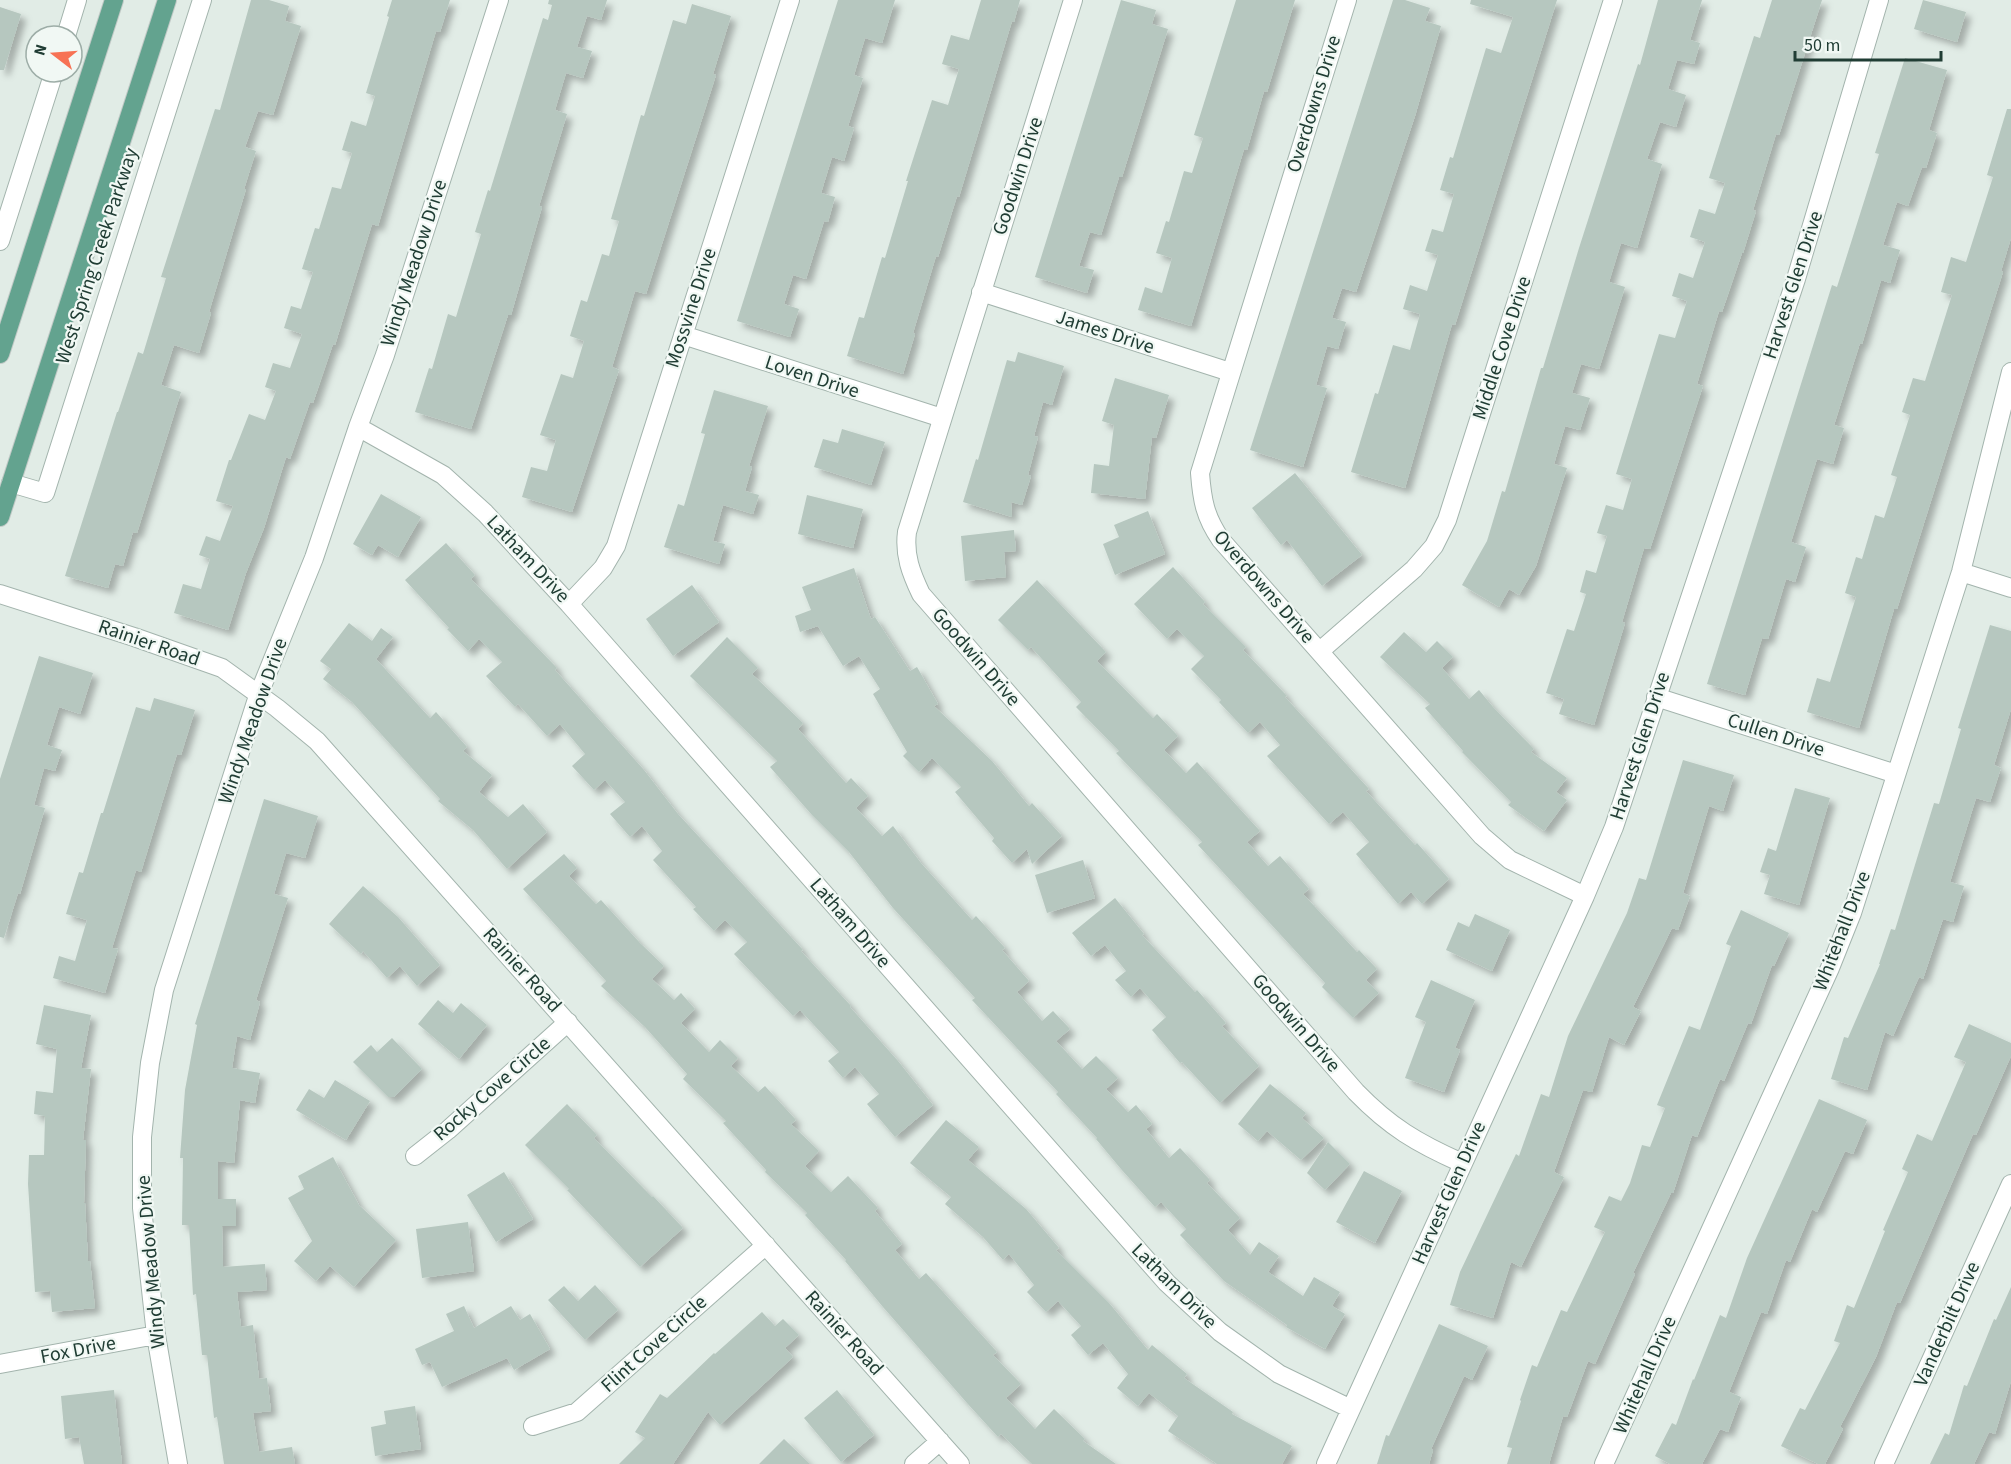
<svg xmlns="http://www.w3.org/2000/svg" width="2011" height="1464" viewBox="0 0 2011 1464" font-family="'Source Sans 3',sans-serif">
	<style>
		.building { fill: #b6c7bf; filter: url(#shadow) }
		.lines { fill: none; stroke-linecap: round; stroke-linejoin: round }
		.minor-casing { stroke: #a3b4ad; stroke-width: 20 }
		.major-casing { stroke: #c1c9c6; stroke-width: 20 }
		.minor { stroke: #fff; stroke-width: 18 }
		.major { stroke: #63a38f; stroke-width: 18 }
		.labels { text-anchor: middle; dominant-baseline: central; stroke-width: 4.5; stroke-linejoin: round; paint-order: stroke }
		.street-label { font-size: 20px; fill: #203d34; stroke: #f1f8f4 }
	</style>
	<defs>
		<filter id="shadow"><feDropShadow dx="5.5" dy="5.5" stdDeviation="3" flood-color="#0004"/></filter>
	</defs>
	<rect width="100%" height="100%" fill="#e1ece6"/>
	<path class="building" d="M251,0H269L289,6L285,21L301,26L273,115L258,111L245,147L256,151L244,189H246L209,312L211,313L199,353L174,345L161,385L181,392L137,533L133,532L123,566L115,564L108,588L65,576L117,412H118L138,352L143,354L166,278L161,277L215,109L220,110Z
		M392,0H450L440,32L436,31L378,226L372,224L335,345L333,344L313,403L310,402L290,459L286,457L264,528L246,573L228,630L174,613L183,584L201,589L210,559L199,555L206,536L220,541L233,506L216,501L229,460H231L249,414L265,420L276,391L265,387L273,363L290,368L302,334L284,328L291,306L301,309L313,272L302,269L315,228L319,229L332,187L341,189L352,153L342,150L351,121L366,126L375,96L366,93L389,17L387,16Z
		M549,0H607L601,20L587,16L577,47L592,51L583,78L566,73L555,110L567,114L539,206L542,207L511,315H508L471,429L415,412L429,368L432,369L448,314L456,317L481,234L475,232L488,190L490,191L543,18L548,20L552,5L548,4Z
		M838,0H895L882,43L865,38L854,75L863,78L848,126L854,128L844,161L832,157L821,193L835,197L828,222L824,221L806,279L793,275L784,304L799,309L790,337L737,321Z
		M981,0H1020L1014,22L1012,21L959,197L957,196L938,257L936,256L913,333L915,334L903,374L847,356L859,317L864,318L882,257L885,258L908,181H906L932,100L948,105L959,69L942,64L951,35L969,40Z
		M1121,0L1156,10L1152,24L1168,29L1122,177H1119L1101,235L1090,232L1079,266L1094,270L1087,293L1035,277Z
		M1236,0H1295L1267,92L1264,91L1247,150L1244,149L1191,326L1138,310L1145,287L1162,293L1172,258L1156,253L1166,221L1169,222L1184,171L1192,173L1203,138L1194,135Z
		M1393,0H1405L1430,8L1425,21L1441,26L1415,116L1356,292L1342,288L1332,318L1346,322L1338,349L1327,346L1316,385L1327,388L1303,467L1250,450Z
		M1471,0H1557L1455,325L1452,324L1405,488L1351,472L1375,393L1378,394L1393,345L1410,350L1420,314L1403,309L1410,285L1427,291L1438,255L1425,251L1432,229L1443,232L1454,194L1440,190L1450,157L1453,158L1486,48L1501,53L1513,17L1470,4Z
		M1658,0H1702L1690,40L1700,43L1694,64L1677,60L1668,89L1686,95L1676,127L1660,122L1647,159L1662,164L1637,248L1621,243L1609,282L1625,287L1599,369L1581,364L1572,393L1590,398L1580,430L1565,426L1554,464L1567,468L1536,566L1519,595L1509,589L1499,607L1462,585L1487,541L1502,491L1505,492L1541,368H1543L1579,248L1638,64L1640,65Z
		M1772,0H1822L1779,135L1776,134L1753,210L1756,211L1743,253H1742L1722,312L1719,311L1697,384L1703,386L1650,549L1644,548L1622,622L1625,623L1594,725L1559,714L1564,699L1546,693L1567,629L1574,631L1586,594L1580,592L1586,570L1596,573L1607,536L1597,533L1606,505L1623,510L1632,479L1616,474L1659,334L1675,338L1687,301L1672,296L1679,273L1693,278L1705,242L1690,237L1699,209L1715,214L1725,183L1709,178L1754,36L1760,38Z
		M1923,0L1966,12L1957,42L1914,29Z
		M692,4L731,16L713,74L716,75L702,119L646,294L635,291L612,367L619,370L572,512L522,497L531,467L547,471L556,440L540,435L561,374L573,378L584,341L570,336L581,300L587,302L602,254L609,256L619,221L611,219L641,115L644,116L673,20L686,24Z
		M0,7L21,14L4,70H0Z
		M1905,58L1947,70L1929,130L1937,133L1926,168L1922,167L1908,206L1897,202L1883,245L1900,250L1890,283L1881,280L1862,344L1860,343L1834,425L1844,428L1833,464L1817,459L1791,542L1806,547L1795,582L1786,579L1768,639L1762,638L1745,695L1707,684L1832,285L1837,287L1879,154L1875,153Z
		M2007,109H2011V238L2001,271L2003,272L1897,609H1894L1859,728L1807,712L1817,678L1830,682L1856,597L1845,593L1856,557L1862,559L1875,515L1884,518L1897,477L1891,475L1910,415L1902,412L1913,378L1925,381L1952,295L1941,292L1951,257L1966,262L1993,177L1987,175Z
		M1018,352L1064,366L1052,405L1043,402L1034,436L1038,437L1028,475L1031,476L1022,505L1011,502L1012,517L963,502L976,459L978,460L1007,360L1015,362Z
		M1115,378L1169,395L1156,438L1152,437L1145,499L1091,493L1094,464L1109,466L1114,425L1102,421Z
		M714,390L768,406L749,466L752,467L745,491L759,495L753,514L723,505L713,541L725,544L719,564L664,547L678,504L684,506L705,434L701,433Z
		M842,429L885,442L871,485L814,467L823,439L838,443Z
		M1295,473L1362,555L1322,586L1287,540L1281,545L1252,508Z
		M381,494L421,517L398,557L378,545L372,555L353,544Z
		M807,495L863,509L853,548L798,534Z
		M1148,511L1165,554L1115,575L1103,544L1119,537L1114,525Z
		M1014,530L1016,551L1004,552L1006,577L965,581L961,536Z
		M446,543L475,575L471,579L557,668L555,670L644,770L678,814L803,950L801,951L851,1006L850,1007L898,1061L933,1105L895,1137L867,1104L879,1094L855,1067L843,1078L828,1061L839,1052L800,1010L793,1016L734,954L747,942L725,920L714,931L693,909L696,907L653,860L662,851L642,826L630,837L610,814L625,802L605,780L594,790L572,766L585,754L560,724L547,736L518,704L515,707L486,676L502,662L479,639L468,651L447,629L449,628L405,580Z
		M1173,567L1205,602L1203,604L1246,647L1243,650L1287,696L1285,697L1369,789L1366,791L1415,845L1417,843L1449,879L1422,904L1411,892L1398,904L1356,854L1369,842L1343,812L1329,824L1267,756L1280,745L1260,722L1248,733L1219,702L1221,700L1191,669L1204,656L1177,629L1167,639L1134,604Z
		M854,568L871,619L875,617L910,671L917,667L938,704L934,706L992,761L1029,806L1032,803L1062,836L1032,864L1027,849L1012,863L992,841L994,838L955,792L961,787L932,758L919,772L903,756L907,752L873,694L880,689L859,656L843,666L818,626L800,632L795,616L811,610L802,587Z
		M1037,580L1106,652L1097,661L1153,718L1157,714L1178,736L1164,750L1186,773L1197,762L1260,831L1247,842L1268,866L1280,856L1309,889L1303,894L1357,952L1359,950L1377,969L1366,980L1379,993L1353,1018L1322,987L1325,983L1198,845L1202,842L1116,753L1119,751L1076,707L1081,702L1031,647L1028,650L998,620Z
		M692,585L719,622L673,656L646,619Z
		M349,623L372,641L381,628L393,637L376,659L430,718L436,712L467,747L463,751L492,775L479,792L508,817L523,804L547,832L507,869L473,830L438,801L440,799L352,702L323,679L331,669L320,661Z
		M1990,625L2011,631V709L1994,765L2001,768L1990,802L1976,798L1950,882L1964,886L1953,922L1943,919L1923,979L1919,977L1893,1036L1885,1032L1867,1090L1831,1079L1844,1037L1848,1038L1880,964H1879L1891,929L1895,930L1934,803L1939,804L1961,729L1958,728Z
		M1404,632L1426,652L1437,641L1453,657L1442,668L1469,699L1479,690L1493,707L1534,749L1531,752L1567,778L1556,792L1567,800L1544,831L1508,805L1511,802L1462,752L1463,751L1425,708L1430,704L1380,657Z
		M727,637L758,668L752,674L803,723L798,729L846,783L851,778L868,796L856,808L882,836L893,826L921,863L972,920L976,916L1005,948L1002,950L1029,981L1017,992L1042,1021L1053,1011L1070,1029L1056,1041L1082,1069L1096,1056L1118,1078L1106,1089L1128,1112L1136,1105L1152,1124L1146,1129L1169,1158L1180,1148L1210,1180L1207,1183L1240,1218L1228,1230L1250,1255L1259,1242L1279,1256L1268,1272L1303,1296L1314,1277L1340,1292L1332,1306L1345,1314L1325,1349L1286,1327L1287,1325L1224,1281L1180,1235L1186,1229L1161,1202L1155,1207L1121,1169L1096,1139L1097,1138L1056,1094L1058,1092L972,1000L975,998L893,908L849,852L812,815L770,767L777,761L690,676Z
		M39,656L93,673L80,714L59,707L47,745L62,750L55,771L44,768L34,805L45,808L20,894L18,893L4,938L0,937V779Z
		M154,698L195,710L181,755L177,754L141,872L136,870L112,948L118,949L105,993L53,978L59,956L75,961L87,920L66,914L79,872L83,873L101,813H103L136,707L150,711Z
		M1683,760L1734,775L1723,811L1709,806L1683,893L1690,896L1678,930L1672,928L1633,1007L1641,1011L1624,1045L1609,1037L1592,1092L1583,1090L1554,1172L1564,1177L1521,1267L1511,1262L1493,1318L1450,1305L1460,1272L1516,1154L1519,1156L1541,1094L1549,1097L1568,1036L1627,913L1639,878L1646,880Z
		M1795,788L1830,798L1799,905L1764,894L1770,875L1760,872L1768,848L1776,851Z
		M264,799L318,816L305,858L286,853L274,894L288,898L256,1000L260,1002L250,1040L237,1036L232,1068L260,1073L255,1103L240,1100L234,1163L218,1161V1199H236V1226H222L223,1267L265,1264L267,1290L237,1292L241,1327L253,1325L259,1379L267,1378L271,1411L253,1413L259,1452L292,1447L295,1464H224L217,1417L214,1418L207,1355H202L196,1294L193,1295L189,1225H182L183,1158H180L185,1090L197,1025L195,1024Z
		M564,854L577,868L569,876L596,904L601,900L640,943L664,966L652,979L674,1000L681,993L695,1009L681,1023L709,1052L720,1040L738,1058L731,1066L758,1092L765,1086L796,1120L791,1124L819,1151L805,1166L831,1192L848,1176L878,1208L875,1211L902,1244L895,1250L919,1279L926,1273L997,1352L993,1355L1021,1384L1006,1398L1035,1429L1054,1409L1085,1439L1083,1441L1116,1464H1032L1001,1434L998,1437L967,1403L883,1307L845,1261L846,1260L805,1215L807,1213L765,1172L766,1170L723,1123L726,1121L683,1079L687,1074L645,1027L601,986L606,981L523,889Z
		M1083,860L1095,898L1047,913L1035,875Z
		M363,886L398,917L440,965L417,986L400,966L387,978L363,951L361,954L329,924Z
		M1115,898L1144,934L1142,935L1195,992L1197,990L1226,1023L1222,1026L1259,1066L1220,1103L1182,1062L1180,1063L1152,1030L1166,1017L1140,988L1131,997L1115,980L1126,971L1105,945L1091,956L1072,933Z
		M1741,910L1789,933L1774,966L1772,965L1751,1024L1748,1023L1724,1081L1720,1079L1697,1137L1692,1135L1673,1193H1671L1633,1273L1635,1274L1595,1364L1588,1361L1567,1417L1563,1416L1549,1464H1507L1512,1448L1507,1447L1521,1401L1520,1400L1532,1365L1537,1367L1561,1310L1567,1312L1605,1232L1594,1227L1609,1196L1621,1201L1630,1183L1642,1145L1650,1147L1665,1108L1657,1105L1689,1026L1700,1030L1731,946L1726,944Z
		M1475,914L1510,930L1492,971L1446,950L1458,922L1469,927Z
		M1431,980L1475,1000L1455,1048L1460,1050L1444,1092L1405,1078L1426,1022L1415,1017Z
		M438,1000L453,1013L461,1003L487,1025L459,1059L418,1024Z
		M44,1005L91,1015L81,1068L91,1069L83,1140H86L84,1203H85L88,1261H90L95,1308L52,1312L50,1291L35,1292L28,1184L29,1155H44L45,1116L34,1114L36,1091L53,1093L57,1049L36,1044Z
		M1969,1024L2011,1043V1056L1976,1135L1973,1134L1900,1303L1897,1302L1876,1357L1840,1427L1843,1429L1825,1464H1818L1781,1446L1800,1408L1805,1410L1840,1343L1834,1341L1847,1305L1854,1308L1885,1231L1883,1230L1908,1172L1902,1169L1917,1134L1932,1141L1966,1062L1954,1057Z
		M392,1038L422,1069L394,1097H388L353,1062L371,1045L377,1052Z
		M335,1080L370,1101L346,1140L296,1110L309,1089L324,1098Z
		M1270,1084L1306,1113L1302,1118L1324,1138L1301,1160L1267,1131L1258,1141L1238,1124Z
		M1819,1099L1867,1120L1853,1154L1845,1151L1817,1212L1812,1209L1790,1262L1786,1260L1767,1314L1761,1312L1729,1392L1741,1397L1728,1432L1720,1429L1702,1464H1670L1655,1456L1672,1423L1676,1425L1693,1379L1694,1380L1720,1315L1726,1318L1747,1258Z
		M567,1104L597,1135L594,1138L652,1197L653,1196L683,1228L640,1267L567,1190L569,1189L525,1145Z
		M946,1120L979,1147L968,1160L1026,1209L1059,1248L1056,1250L1109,1303L1148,1350L1152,1345L1187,1374L1184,1378L1233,1412L1232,1414L1292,1446L1282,1464H1217L1168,1431L1178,1416L1149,1393L1138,1406L1117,1388L1128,1374L1103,1343L1088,1355L1071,1335L1081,1326L1058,1301L1046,1312L1027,1292L1034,1285L1009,1254L1003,1260L983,1237L945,1204L951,1197L910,1163Z
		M1328,1142L1350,1164L1325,1190L1307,1173Z
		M333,1157L359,1205L396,1240L354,1287L330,1266L316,1281L294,1261L312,1241L288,1198L304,1189L298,1176Z
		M1364,1171L1402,1191L1375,1243L1336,1222Z
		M504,1172L533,1219L496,1242L467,1195Z
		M468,1222L474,1271L422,1278L416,1229Z
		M595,1285L618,1310L585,1340L548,1300L564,1286L578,1301Z
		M2011,1287V1381L1995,1434L1989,1432L1974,1464H1930L1945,1433L1949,1435L1964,1385L1967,1386L1994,1319L1996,1320Z
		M464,1306L474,1328L511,1306L520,1320L530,1314L550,1349L514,1370L507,1358L442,1387L430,1362L422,1365L415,1349L454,1331L446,1314Z
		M762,1312L775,1326L783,1319L799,1335L785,1348L793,1357L720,1425L708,1412L673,1464H619L645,1438L635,1432L660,1394L667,1398L714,1353L715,1354Z
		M1439,1324L1488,1346L1472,1380L1464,1376L1431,1449L1433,1450L1429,1464H1377L1386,1435L1389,1436Z
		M114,1390L122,1464H84L79,1437L65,1439L61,1396Z
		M837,1390L874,1435L841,1462L804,1418Z
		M415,1406L421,1449L375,1456L371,1427L386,1424L384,1411Z
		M784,1439L810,1464H759Z"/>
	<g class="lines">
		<g class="minor-casing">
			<path id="minor" d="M1073,0L907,532C904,555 911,573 921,594L1356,1092C1390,1127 1417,1143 1462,1163
				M1347,0L1200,473C1202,500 1205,517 1221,540L1482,836L1510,860L1585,896
				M66,36L77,0
				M0,241L54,72
				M981,292L1230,372
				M683,335L942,418
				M358,427L443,475L485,513L569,604L1167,1283L1220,1332L1279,1374L1351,1409
				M11,483L45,493L202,0
				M1961,572L2011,588
				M0,594L134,637L222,668L277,708L317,741L960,1464
				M569,604L603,568L616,546L790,0
				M1320,651L1414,569L1434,546L1447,520L1613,0
				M1656,697L1896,774
				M415,1156L448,1130L568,1022
				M0,1364L156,1335
				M533,1426L577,1412L766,1245
				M178,1464L156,1335L142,1208V1137L150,1063L164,990L258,696L314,558L358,427L385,355L499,0
				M914,1464L940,1441
				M1326,1464L1585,896L1614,827L1796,279L1879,0
				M1604,1464L1830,968L1852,913L1961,572L2011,372
				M1884,1464L2011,1184"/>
		</g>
		<g class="major-casing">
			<path id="major" d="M0,354L114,0
				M0,517L167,0"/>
		</g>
		<use href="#minor" class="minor"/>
		<use href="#major" class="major"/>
	</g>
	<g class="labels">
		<g class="street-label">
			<text transform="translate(1314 104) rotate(-73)">Overdowns Drive</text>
			<text transform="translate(1018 176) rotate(-72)">Goodwin Drive</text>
			<text transform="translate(97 256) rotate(-72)">West Spring Creek Parkway</text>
			<text transform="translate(414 263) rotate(-72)">Windy Meadow Drive</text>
			<text transform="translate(1793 285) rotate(-72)">Harvest Glen Drive</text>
			<text transform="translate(691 308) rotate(-72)">Mossvine Drive</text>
			<text transform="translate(1105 332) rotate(18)">James Drive</text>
			<text transform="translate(1502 348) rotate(-72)">Middle Cove Drive</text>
			<text transform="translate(812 377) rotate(18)">Loven Drive</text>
			<text transform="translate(528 559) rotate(47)">Latham Drive</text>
			<text transform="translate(1264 587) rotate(49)">Overdowns Drive</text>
			<text transform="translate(149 643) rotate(19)">Rainier Road</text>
			<text transform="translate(976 657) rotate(49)">Goodwin Drive</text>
			<text transform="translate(253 721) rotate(-71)">Windy Meadow Drive</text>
			<text transform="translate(1776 735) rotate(18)">Cullen Drive</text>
			<text transform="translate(1640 746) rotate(-72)">Harvest Glen Drive</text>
			<text transform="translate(850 923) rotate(49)">Latham Drive</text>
			<text transform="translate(1842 931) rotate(-69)">Whitehall Drive</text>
			<text transform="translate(522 970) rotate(48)">Rainier Road</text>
			<text transform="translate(1296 1023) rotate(49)">Goodwin Drive</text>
			<text transform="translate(492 1089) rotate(-41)">Rocky Cove Circle</text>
			<text transform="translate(1449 1193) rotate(-66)">Harvest Glen Drive</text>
			<text transform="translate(151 1262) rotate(-95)">Windy Meadow Drive</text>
			<text transform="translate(1174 1286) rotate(45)">Latham Drive</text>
			<text transform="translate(1947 1324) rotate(-66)">Vanderbilt Drive</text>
			<text transform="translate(844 1333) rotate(48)">Rainier Road</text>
			<text transform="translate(654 1344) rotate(-42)">Flint Cove Circle</text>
			<text transform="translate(78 1350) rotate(-11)">Fox Drive</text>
			<text transform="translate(1645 1375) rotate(-66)">Whitehall Drive</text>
		</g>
	</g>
	<g transform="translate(54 54) rotate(287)"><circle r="28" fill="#f1f8f4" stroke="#9dada7" stroke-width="1.5"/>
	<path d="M0-4.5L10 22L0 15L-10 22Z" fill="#f77254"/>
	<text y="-9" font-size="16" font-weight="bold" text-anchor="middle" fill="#203d34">N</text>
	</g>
	<path d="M1795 51v9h146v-9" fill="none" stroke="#203d34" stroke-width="3"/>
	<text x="1804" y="51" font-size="18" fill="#203d34" stroke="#f1f8f4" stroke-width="4.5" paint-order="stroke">50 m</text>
</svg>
